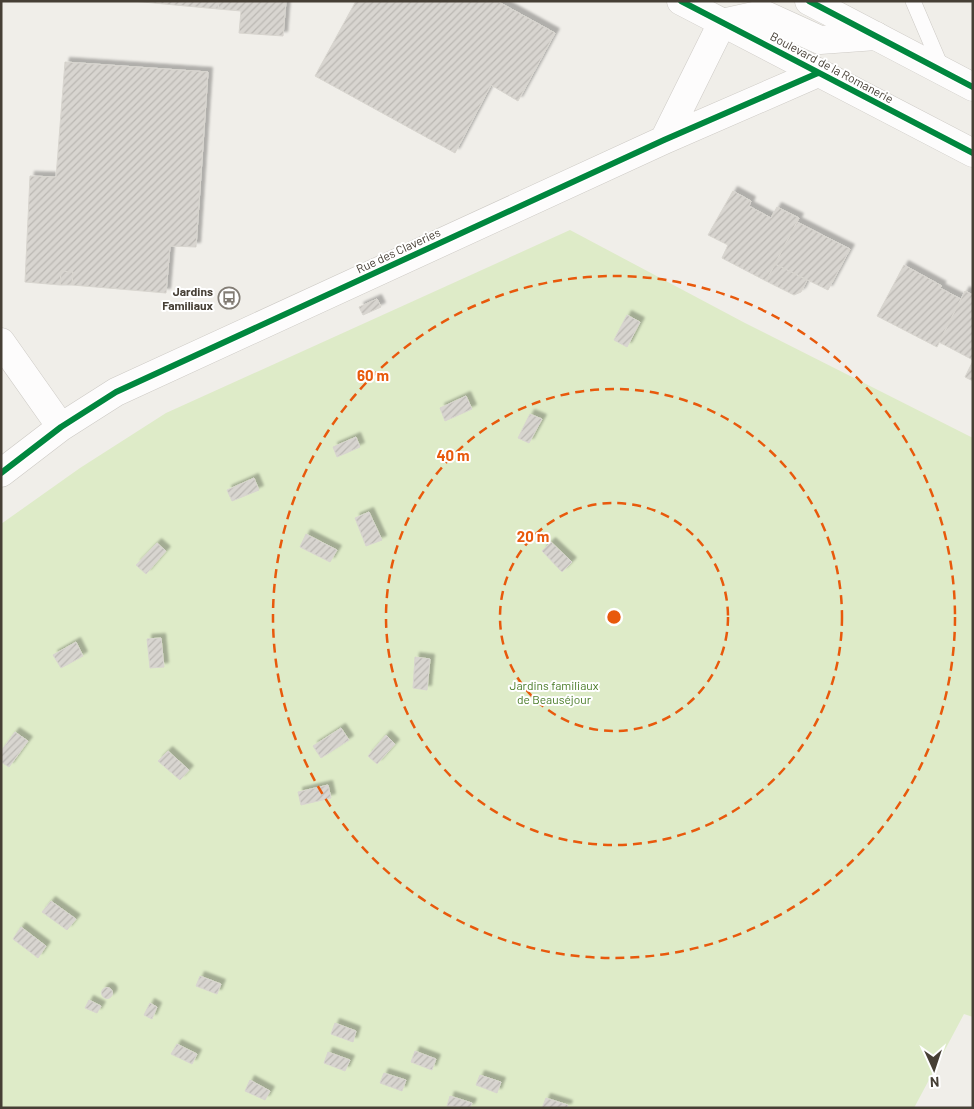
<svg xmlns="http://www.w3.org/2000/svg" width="974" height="1109" viewBox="0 0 974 1109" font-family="Barlow,sans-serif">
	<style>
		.garden { fill: #deebc8 }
		.building { fill: url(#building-hatch); stroke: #d8d5cf; filter: url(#shadow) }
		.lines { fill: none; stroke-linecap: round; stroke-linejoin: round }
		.service-casing { stroke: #cdcac5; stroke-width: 16 }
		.minor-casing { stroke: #cdcac5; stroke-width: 29 }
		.tertiary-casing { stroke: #cdcac5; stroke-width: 29 }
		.service { stroke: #fdfcfc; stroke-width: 15 }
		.minor { stroke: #fdfcfc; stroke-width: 28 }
		.tertiary { stroke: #fdfcfc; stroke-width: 28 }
		.cycleway-casing { stroke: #fff; stroke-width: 9 }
		.cycleway { stroke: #00873e; stroke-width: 6 }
		.ring { fill: none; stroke: #e8590c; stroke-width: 2.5; stroke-dasharray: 9 6 }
		.labels { text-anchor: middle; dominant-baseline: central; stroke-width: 4; stroke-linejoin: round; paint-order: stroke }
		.street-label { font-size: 12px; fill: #463f35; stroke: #fff }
		.poi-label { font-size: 12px; font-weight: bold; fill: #463f35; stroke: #fff; text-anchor: end }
		.park-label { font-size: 12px; fill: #487a26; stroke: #fff }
		.centre { fill: #e8590c; stroke: #fff; stroke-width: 2.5 }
		.ring-label { font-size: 15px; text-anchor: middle; font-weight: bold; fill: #e8590c; stroke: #fff; stroke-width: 4; stroke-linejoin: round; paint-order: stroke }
	</style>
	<defs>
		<pattern id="building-hatch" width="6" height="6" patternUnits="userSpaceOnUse" patternTransform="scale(1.25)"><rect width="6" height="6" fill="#d8d5d0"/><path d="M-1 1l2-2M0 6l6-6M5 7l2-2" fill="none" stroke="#bbb8b3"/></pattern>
		<filter id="shadow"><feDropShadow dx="4.5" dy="-4.5" stdDeviation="1" flood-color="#0004"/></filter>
	</defs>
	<rect width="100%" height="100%" fill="#f0eee9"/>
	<path class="garden" d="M570,230L745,323L973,438V1017L964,1014L914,1108H1V524L80,468L166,413Z"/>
	<path class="building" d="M132,1H219L218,9Z
		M219,1H286L283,36L239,33L241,11L218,9Z
		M356,1H497L555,33L518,101L491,85L455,153L315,76Z
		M65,62L208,72L196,247L170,246L166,293L72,285L73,272L61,271L60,285L25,282L30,176L56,177Z
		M733,191L751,201L749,206L771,218L777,207L799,218L766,281L722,258L728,245L708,235Z
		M797,222L850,249L828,290L775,264Z
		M775,264L807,280L801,292L794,295L766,281Z
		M904,265L942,286L940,288L961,299L937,347L877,316Z
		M61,271L73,272L72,285H60Z
		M965,291L973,295V360L939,342Z
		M377,299L381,307L363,315L359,307Z
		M627,315L640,322L627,347L614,340Z
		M973,361V381L965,377Z
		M466,396L472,409L445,421L440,408Z
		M530,414L542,419L529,443L518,438Z
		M356,437L360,447L337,457L333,447Z
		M254,478L259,490L232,501L227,490Z
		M369,512L382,540L366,546L355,518Z
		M306,534L337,550L330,562L300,547Z
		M551,542L572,562L562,572L542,551Z
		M157,543L166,551L146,574L136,565Z
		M161,638L164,667L150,668L147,639Z
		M76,642L83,656L61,668L53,655Z
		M415,657L430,659L427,690L413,688Z
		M341,728L349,740L321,758L313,746Z
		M15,732L28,741L9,767L1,762V751Z
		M386,735L395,744L377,764L368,756Z
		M168,751L189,770L180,780L158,761Z
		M328,785L331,798L301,805L298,792Z
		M51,901L76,919L67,930L42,912Z
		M21,927L46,946L38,958L13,939Z
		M200,976L221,984L217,994L196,986Z
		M101.5 993a5.5 5.5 0 1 1 11 0a5.5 5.5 0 1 1-11 0Z
		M89,1000L101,1006L97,1013L85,1008Z
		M150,1003L157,1007L152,1019L144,1015Z
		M335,1023L356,1031L353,1042L331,1034Z
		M177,1044L197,1054L192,1064L171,1054Z
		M415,1051L436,1059L432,1070L411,1062Z
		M328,1052L350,1060L345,1071L324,1063Z
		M384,1073L406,1080L402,1091L380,1083Z
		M480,1075L501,1082L497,1093L476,1085Z
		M250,1080L270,1091L265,1100L245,1091Z
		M450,1096L472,1103L470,1108L447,1106Z
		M546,1098L568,1105L567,1108H542Z"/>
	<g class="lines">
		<g class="service-casing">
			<path id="service" d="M913,1L942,69"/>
		</g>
		<g class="minor-casing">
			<path id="minor" d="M664,140L722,23L763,14L820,40L876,36
				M1,342L61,427
				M1,473L61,427L116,392L664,140L818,73"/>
		</g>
		<g class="tertiary-casing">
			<path id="tertiary" d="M681,1L973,153
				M809,1L973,87"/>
		</g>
		<use href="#service" class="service"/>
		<use href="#minor" class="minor"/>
		<use href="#tertiary" class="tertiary"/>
		<g class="cycleway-casing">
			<path id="cycleway" d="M681,1L973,153
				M809,1L973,87
				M1,473L61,427L116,392L664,140L818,73"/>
		</g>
		<use href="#cycleway" class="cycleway"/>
	</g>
	<g class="ring">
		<circle cx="614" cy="617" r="114"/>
		<circle cx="614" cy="617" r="228"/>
		<circle cx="614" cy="617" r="341"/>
	</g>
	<defs>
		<g id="bus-ring" transform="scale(1.125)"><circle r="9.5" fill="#fff" stroke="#827c74" stroke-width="1.5"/><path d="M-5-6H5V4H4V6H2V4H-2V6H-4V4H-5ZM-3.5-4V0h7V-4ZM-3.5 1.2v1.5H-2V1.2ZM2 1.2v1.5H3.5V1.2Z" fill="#827c74"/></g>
	</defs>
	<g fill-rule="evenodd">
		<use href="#bus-ring" x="229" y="298"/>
	</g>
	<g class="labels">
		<g class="street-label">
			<text transform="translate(832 67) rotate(28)">Boulevard de la Romanerie</text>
			<text transform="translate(398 250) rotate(-25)">Rue des Claveries</text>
		</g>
		<g class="poi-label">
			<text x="213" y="291">Jardins<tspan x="213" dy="14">Familiaux</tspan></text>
		</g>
		<g class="park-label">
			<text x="554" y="685">Jardins familiaux<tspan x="554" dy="14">de Beauséjour</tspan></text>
		</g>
	</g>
	<circle cx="614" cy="617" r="8" class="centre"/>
	<g class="ring-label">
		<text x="373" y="381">60 m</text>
		<text x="453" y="461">40 m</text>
		<text x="533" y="542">20 m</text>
	</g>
	<rect width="974" height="1109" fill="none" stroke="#463f35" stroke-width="5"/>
	<g transform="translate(934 1069) rotate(177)" stroke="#ffffff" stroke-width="4" paint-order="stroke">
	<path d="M0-4L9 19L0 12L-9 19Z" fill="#463f35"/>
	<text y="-8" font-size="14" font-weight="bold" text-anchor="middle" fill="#463f35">N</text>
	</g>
</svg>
